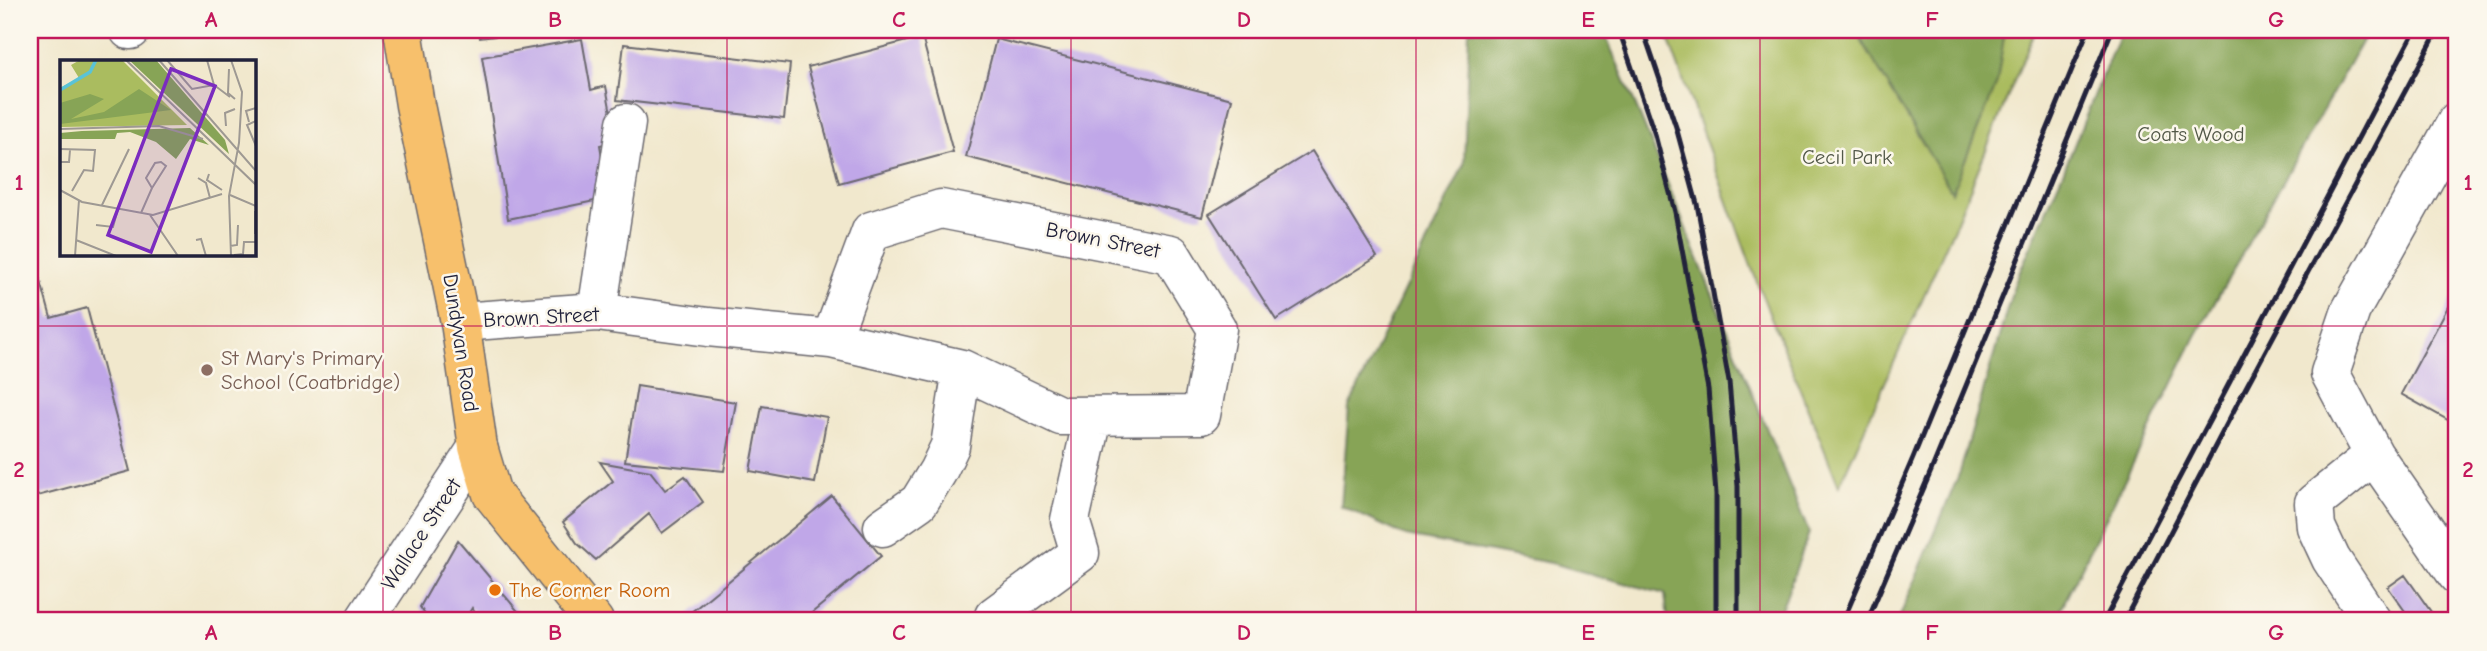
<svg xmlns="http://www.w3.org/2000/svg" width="2487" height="651" viewBox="0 0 2487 651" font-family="'Comic Neue',sans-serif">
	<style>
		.green { fill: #aabc5f; stroke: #666f4d; stroke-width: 2 }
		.forest { fill: #87a456; stroke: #546348; stroke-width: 2 }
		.building { fill: #c0a7e8 }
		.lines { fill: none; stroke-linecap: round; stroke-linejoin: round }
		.minor-casing { stroke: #6a676e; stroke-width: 41 }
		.major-casing { stroke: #6a676e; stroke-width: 41 }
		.minor { stroke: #fff; stroke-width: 38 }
		.major { stroke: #f7c06c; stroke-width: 38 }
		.rail { stroke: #22223b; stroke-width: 5 }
		.grid { fill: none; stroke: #c2185b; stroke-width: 2; stroke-opacity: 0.55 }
		.education-dot { fill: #8d6e63; stroke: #fbf7ec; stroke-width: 2.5 }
		.food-dot { fill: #e8710a; stroke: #fbf7ec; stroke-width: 2.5 }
		.labels { text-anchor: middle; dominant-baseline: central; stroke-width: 5; stroke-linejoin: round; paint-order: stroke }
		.park-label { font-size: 21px; fill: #525848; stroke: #fbf7ec }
		.street-label { font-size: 21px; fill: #22223b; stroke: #fbf7ec }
		.education-label { font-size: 21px; fill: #785e54; stroke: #fbf7ec; text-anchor: start }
		.food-label { font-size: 21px; fill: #c56008; stroke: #fbf7ec; text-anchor: start }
		.inset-river { fill: none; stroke: #5ac3d7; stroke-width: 3.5 }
		.inset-road { fill: none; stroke: #9e9993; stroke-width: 2 }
		.view { fill: #7b2cbf; fill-opacity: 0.15; stroke: #7b2cbf; stroke-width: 3.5 }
		.inset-edge { fill: none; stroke: #22223b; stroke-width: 3.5 }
		.neatline { fill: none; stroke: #c2185b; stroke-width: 2.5 }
		.grid-label { font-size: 23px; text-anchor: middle; font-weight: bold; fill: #c2185b }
	</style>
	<rect width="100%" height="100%" fill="#fbf7ec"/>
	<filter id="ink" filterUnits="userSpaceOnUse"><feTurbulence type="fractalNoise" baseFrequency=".0143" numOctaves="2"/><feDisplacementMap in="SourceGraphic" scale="14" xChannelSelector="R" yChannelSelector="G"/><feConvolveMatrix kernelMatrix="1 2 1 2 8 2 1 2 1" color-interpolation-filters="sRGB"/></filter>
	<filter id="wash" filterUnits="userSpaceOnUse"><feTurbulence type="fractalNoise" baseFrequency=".00686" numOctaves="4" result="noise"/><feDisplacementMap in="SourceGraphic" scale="28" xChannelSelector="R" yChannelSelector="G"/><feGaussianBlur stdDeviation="1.57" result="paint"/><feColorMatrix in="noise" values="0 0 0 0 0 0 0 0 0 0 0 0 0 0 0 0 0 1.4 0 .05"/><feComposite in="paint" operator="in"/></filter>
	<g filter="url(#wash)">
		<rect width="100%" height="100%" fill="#f1e8cd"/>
		<path class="green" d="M1665,30H2035L1957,221L1839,486L1758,285Z"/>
		<path class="forest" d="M1469,30H1603L1641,118L1809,533L1777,621H1668L1665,594L1551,563L1406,536L1341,506L1349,407L1464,164Z
			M1855,30H2005L1997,83L1952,192Z
			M2121,30H2368L2196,336L2055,621H1898L1960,472L2014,285L2064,170Z"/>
		<g id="blocks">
			<path class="building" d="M479,30H503L504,35L480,38Z
				M922,37L953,152L839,183L808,67Z
				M582,39L591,90L606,86L616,141L600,145L609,198L508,219L482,57Z
				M996,39L1232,99L1202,217L966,157Z
				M624,44L790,64L784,119L617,100Z
				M1312,151L1377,257L1276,320L1209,214Z
				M30,242L51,318L87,308L130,471L30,498Z
				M2457,290V425L2401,394Z
				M637,386L736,402L724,471L625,461Z
				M762,406L827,417L815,483L750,471Z
				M600,462L650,471L665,490L685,476L703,502L662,533L649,514L596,560L577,543L563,522L613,481Z
				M832,496L881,556L802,621H792L788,617L783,621H686L684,618Z
				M458,540L522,616L515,621H480L472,608L464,621H429L420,607Z
				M2405,575L2436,619L2434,621H2412L2388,587Z"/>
		</g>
	</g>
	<g filter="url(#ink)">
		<use href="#blocks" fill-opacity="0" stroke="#6a676e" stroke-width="2"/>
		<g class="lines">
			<g class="minor-casing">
				<path id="minor" d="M129,30H131
					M2457,121L2351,310L2330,373L2374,455L2457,575
					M597,312L626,123
					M460,322L597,312L708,327L831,339L871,231L941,209L1171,254L1217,329L1201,415L1061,416L962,369L831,339
					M883,527L919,502L938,471L950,446L962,369
					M994,616L1080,553L1070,520L1093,418
					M364,621L478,447
					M2372,621L2331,559L2316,527L2314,503L2374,455"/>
			</g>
			<g class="major-casing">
				<path id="major" d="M403,30L415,105L460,322L478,447L492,494L594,621"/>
			</g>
			<use href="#minor" class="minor"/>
			<use href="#major" class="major"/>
			<path class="rail" d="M1619,30L1655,135L1675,212L1708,389L1716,494V621
				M1643,30L1676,127L1697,204L1729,382L1738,486V621
				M1843,621L1913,458L2088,30
				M1867,621L1931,471L2112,30
				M2104,621L2415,30
				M2124,621L2244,391L2438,30"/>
		</g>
	</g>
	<path class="grid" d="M383,30V621M727,30V621M1071,30V621M1416,30V621M1760,30V621M2104,30V621M30,326H2457"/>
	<circle class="education-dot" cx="207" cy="370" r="7"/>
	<circle class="food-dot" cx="495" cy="590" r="7"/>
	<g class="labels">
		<g class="park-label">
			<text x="2191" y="134">Coats Wood</text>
			<text x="1847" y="157">Cecil Park</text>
		</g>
		<g class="street-label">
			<text transform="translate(1103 240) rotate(11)">Brown Street</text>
			<text transform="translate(541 317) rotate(-3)">Brown Street</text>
			<text transform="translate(461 343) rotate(81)">Dundyvan Road</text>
			<text transform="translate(421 534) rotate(-57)">Wallace Street</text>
		</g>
		<g class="education-label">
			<text x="221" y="358">St Mary's Primary<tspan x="221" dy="24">School (Coatbridge)</tspan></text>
		</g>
		<g class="food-label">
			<text x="509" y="590">The Corner Room</text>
		</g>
	</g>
	<g transform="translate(60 60)">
		<rect width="196" height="196" fill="#f1e8cd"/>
		<path d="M20,0H62L127,65L0,67V28L19,18L11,5Z" fill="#aabc5f"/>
		<path d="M69,0H96L165,80L169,94ZM79,29L111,50L0,64V43L30,34L44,39L11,59L44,52ZM130,68L149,85L130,79L116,99L96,82L70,72L57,73L55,79H0V73L22,71Z" fill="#87a456"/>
		<path class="inset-river" d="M0,30L30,12L36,0"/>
		<path class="inset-road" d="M66,0L196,125M99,0L196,111M107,0L132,29L154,25M147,0L154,25L170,37M169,9L168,33L175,39M196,61L187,65L196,86M189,62L186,51L196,48M166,66L165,53L175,49M0,69L99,66L143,79M0,89L35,90L33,111L24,110L12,131M0,102H9L10,90M149,114L147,120L162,130M138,118L146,123L150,138M0,130L22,142L93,155L162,134M170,135L196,146M42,145L69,89M81,153L92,128L86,118L95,103L101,102L106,106L92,128M90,155L118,196M36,165L53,167L58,149M195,174V151M16,180L56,196M136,180L141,179L146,196M170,186L177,185L178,165M174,195L183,194L184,182H196M15,196L19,140M171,196L169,136L179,83L182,32L171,0"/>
		<path class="view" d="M111,9L155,26L91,192L48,175Z"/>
		<rect width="196" height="196" class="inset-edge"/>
	</g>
	<rect width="2487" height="651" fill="none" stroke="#fbf7ec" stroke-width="77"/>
	<rect x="38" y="38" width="2410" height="574" class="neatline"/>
	<g class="grid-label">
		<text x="211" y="27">A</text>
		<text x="555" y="27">B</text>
		<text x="899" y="27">C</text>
		<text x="1244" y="27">D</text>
		<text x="1588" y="27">E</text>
		<text x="1932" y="27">F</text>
		<text x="2276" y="27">G</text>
		<text x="19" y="190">1</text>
		<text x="2468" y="190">1</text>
		<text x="19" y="477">2</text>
		<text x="2468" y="477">2</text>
		<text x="211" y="640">A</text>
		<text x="555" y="640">B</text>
		<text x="899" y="640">C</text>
		<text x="1244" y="640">D</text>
		<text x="1588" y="640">E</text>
		<text x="1932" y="640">F</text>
		<text x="2276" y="640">G</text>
	</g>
</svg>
